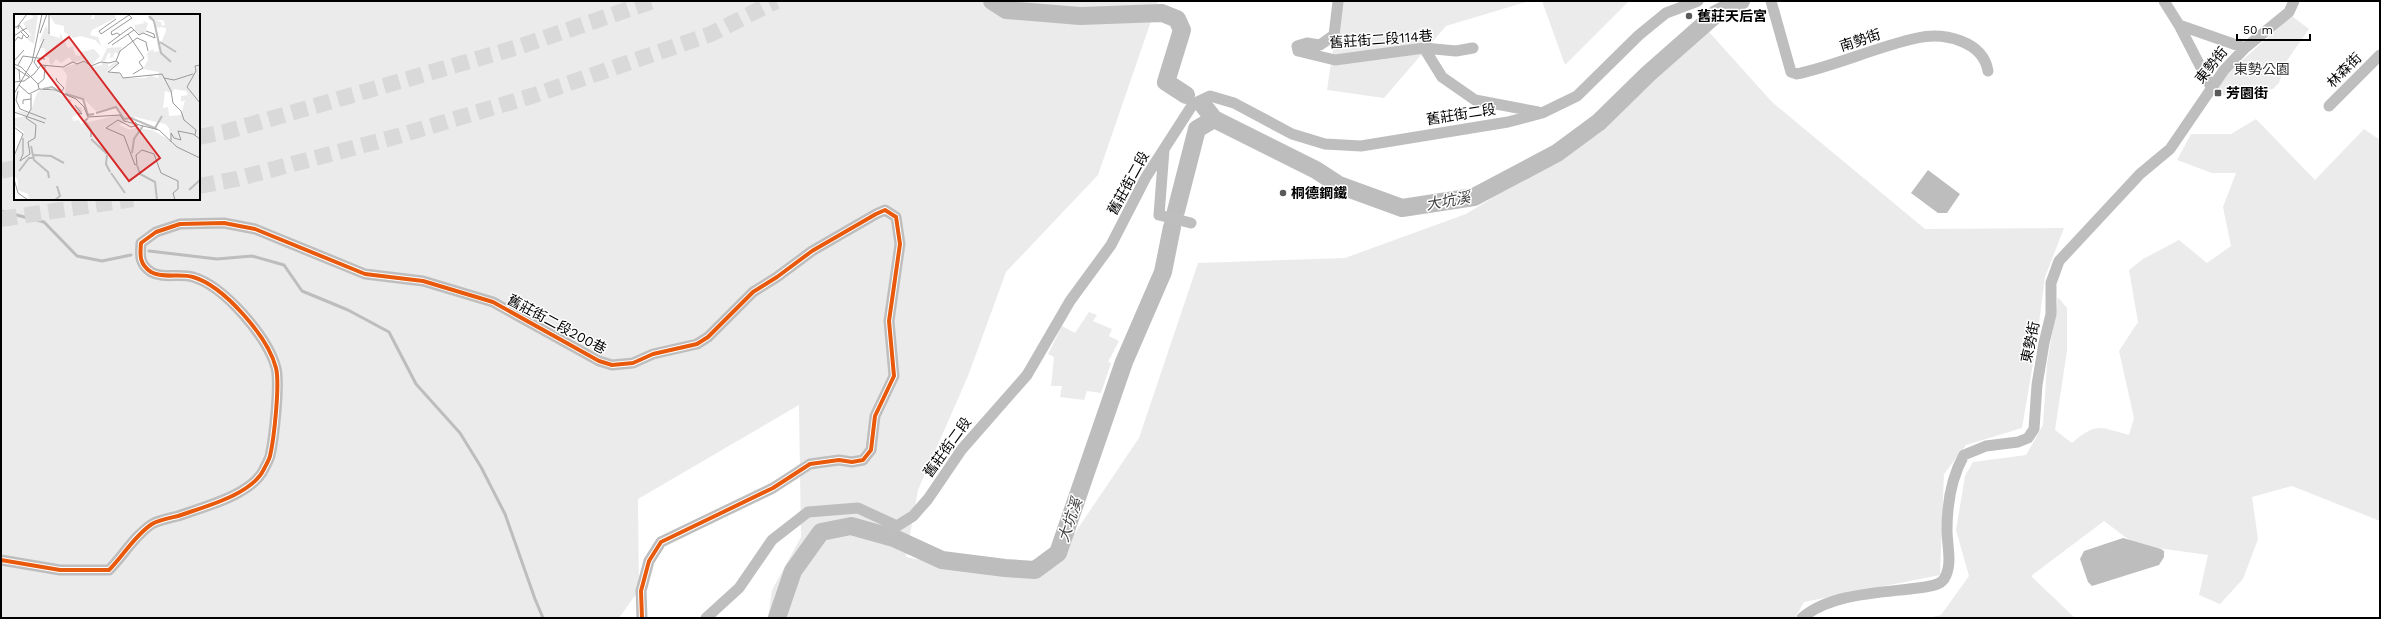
<svg xmlns="http://www.w3.org/2000/svg" width="2381" height="619" viewBox="0 0 2381 619" font-family="'Work Sans','Noto Sans TC',sans-serif">
	<style>
		.green { fill: #ebebeb; fill-rule: evenodd }
		.water { fill: #bdbdbd }
		.lines { fill: none; stroke-linecap: round; stroke-linejoin: round }
		.stream { stroke: #bdbdbd; stroke-width: 3 }
		.river { stroke: #bdbdbd; stroke-width: 18 }
		.highway-tunnel { stroke: #d9d9d9; stroke-width: 16; stroke-dasharray: 16 8; stroke-linecap: butt }
		.minor { stroke: #bebebe; stroke-width: 11 }
		.cycleway-casing { stroke: #fff; stroke-width: 6 }
		.cycleway { stroke: #e8590c; stroke-width: 4 }
		.poi-dot { fill: #595959; stroke: #fff; stroke-width: 1.5 }
		.labels { text-anchor: middle; dominant-baseline: central; stroke-width: 3; stroke-linejoin: round; paint-order: stroke }
		.poi-label { font-size: 14px; font-weight: bold; fill: #000; stroke: #fff; text-anchor: start }
		.street-label { font-size: 14px; fill: #000; stroke: #fff }
		.park-label { font-size: 14px; fill: #313131; stroke: #fff }
		.water-label { font-size: 15px; font-style: italic; fill: #424242; stroke: #fff }
		.inset-river { fill: none; stroke: #bdbdbd; stroke-width: 2 }
		.inset-road { fill: none; stroke: #999; stroke-width: 1 }
		.view { fill: #d62828; fill-opacity: 0.15; stroke: #d62828; stroke-width: 2 }
		.inset-edge { fill: none; stroke: #000; stroke-width: 2 }
	</style>
	<rect width="100%" height="100%" fill="#fff"/>
	<path class="green" d="M1,1H1158L1098,175L1006,272L968,376L918,490L906,557L1001,576L1060,555L1139,438L1198,263L1345,258L1466,214L1538,170L1635,88L1701,23L1772,102L1925,229L2064,228L2045,277L2036,346L2022,428L1966,445L1944,474L1940,575L1804,602L1795,618H768L772,590L801,537L799,405L638,499L639,590L619,618H1ZM15,15H199V199H15Z
		M1340,1H1529L1446,26L1384,98L1327,90Z
		M1542,1H1629L1565,65Z
		M2292,16L2309,29L2286,62L2279,83L2273,89L2210,97L2219,81Z
		M2256,119L2315,180L2364,129L2380,140V521L2292,486L2252,497L2258,539L2243,579L2220,604L2199,595L2208,555L2136,545L2104,521L2031,576L2075,618H1928L1941,615L1969,576L1956,530L1965,476L1973,462L2026,455L2043,425L2047,364L2058,297L2067,308V351L2055,430L2072,443C2098,421 2100,428 2129,435L2134,418L2119,351L2138,322L2129,270L2143,259L2179,240L2207,263L2231,246L2223,207L2236,173H2212L2177,160L2191,134H2231Z
		M1089,312L1097,315L1093,321L1112,329L1109,336L1119,341L1108,362L1111,363L1101,393L1087,391L1084,400L1060,397L1062,386H1051L1054,357L1048,354L1062,326L1075,333Z"/>
	<path class="water" d="M1928,170L1960,194L1947,213H1938L1911,193Z
		M2123,538L2161,549L2164,551V557L2159,565L2092,586L2088,582L2080,559L2084,551Z"/>
	<g class="lines">
		<path class="stream" d="M1,211L44,222L77,256L102,261L131,255
			M149,251L217,259L252,256L284,265L302,291L348,310L389,332L416,384L460,433L481,467L505,514L535,599L543,618"/>
		<path class="river" d="M992,1L1006,10L1080,16L1162,13L1177,19L1182,30L1166,82L1186,95
			M1203,105L1214,119
			M1176,211L1197,129L1214,119L1316,170L1339,185L1402,208L1474,197L1557,153L1599,122L1648,74L1716,14L1741,1
			M777,618L793,571L821,532L851,526L894,538L942,560L1005,568L1035,570L1058,553L1124,362L1163,272L1172,227"/>
		<path class="highway-tunnel" d="M199,137L225,132L518,47L653,1
			M1,171L15,168
			M199,186L236,179L398,136L535,95L711,34L776,1
			M1,219L133,199"/>
		<path class="minor" d="M1771,1L1791,72L1797,74C1838,65 1876,47 1917,38C1944,32 1983,41 1988,71
			M2164,1L2179,25L2245,48
			M1338,2L1334,35L1320,45L1307,43L1297,46L1298,51L1335,60L1424,48L1456,51L1473,48
			M2179,25L2211,87
			M1424,48L1442,77L1475,100L1538,112
			M2329,106L2380,55
			M1164,150L1159,215L1191,223
			M1,560L60,570H109C123,556 135,535 152,524C159,520 170,518 178,516C203,507 252,495 264,469C266,465 269,460 270,456C274,439 280,384 276,368C268,337 224,286 193,277C180,273 163,279 151,272C139,264 140,255 141,243L156,232L180,224L224,223L255,229L365,274L423,281L493,302L599,361L612,365L633,363L653,354L697,344L708,337L753,292L777,277L812,251L876,214L885,210L896,217L900,244L889,321L894,376L875,416L871,450L863,460L852,462L839,460L810,464L773,488L661,542L649,561L641,591L642,618
			M706,618L739,588L772,540L808,512L858,508L897,526L913,516L928,499L962,449L1027,375L1070,301L1111,245L1146,177L1193,104L1210,96L1234,103L1292,134L1325,144L1361,146L1508,122L1542,113L1577,96L1639,35L1666,13L1698,1
			M1802,618C1832,592 1886,593 1925,587C1931,586 1940,585 1944,579C1953,565 1947,546 1947,530C1947,505 1951,478 1964,455L1986,446L2018,442L2028,438L2034,429L2037,385L2044,343L2051,314V283L2059,261L2140,174L2170,149L2224,70L2245,48L2289,12L2294,1"/>
		<g class="cycleway-casing">
			<path id="cycleway" d="M1,560L60,570H109C123,556 135,535 152,524C159,520 170,518 178,516C203,507 252,495 264,469C266,465 269,460 270,456C274,439 280,384 276,368C268,337 224,286 193,277C180,273 163,279 151,272C139,264 140,255 141,243L156,232L180,224L224,223L255,229L365,274L423,281L493,302L599,361L612,365L633,363L653,354L697,344L708,337L753,292L777,277L812,251L876,214L885,210L896,217L900,244L889,321L894,376L875,416L871,450L863,460L852,462L839,460L810,464L773,488L661,542L649,561L641,591L642,618"/>
		</g>
		<use href="#cycleway" class="cycleway"/>
	</g>
	<g class="poi-dot">
		<circle cx="1689" cy="16" r="4"/>
		<rect x="2214" y="89" width="8" height="8" rx="2"/>
		<circle cx="1283" cy="193" r="4"/>
	</g>
	<g class="labels">
		<g class="poi-label">
			<text x="1697" y="16">舊莊天后宮</text>
			<text x="2226" y="93">芳園街</text>
			<text x="1291" y="193">桐德鋼鐵</text>
		</g>
		<g class="street-label">
			<text transform="translate(1381 39) rotate(-4)">舊莊街二段114巷</text>
			<text transform="translate(1860 40) rotate(-18)">南勢街</text>
			<text transform="translate(2211 65) rotate(-51)">東勢街</text>
			<text transform="translate(2344 70) rotate(-45)">林森街</text>
			<text transform="translate(1461 114) rotate(-9)">舊莊街二段</text>
			<text transform="translate(1128 183) rotate(-61)">舊莊街二段</text>
			<text transform="translate(557 324) rotate(28)">舊莊街二段200巷</text>
			<text transform="translate(2030 342) rotate(-78)">東勢街</text>
			<text transform="translate(947 447) rotate(-54)">舊莊街二段</text>
		</g>
		<g class="park-label">
			<text x="2262" y="69">東勢公園</text>
		</g>
		<g class="water-label">
			<text transform="translate(1448 201) rotate(-10)">大坑溪</text>
			<text transform="translate(1070 520) rotate(-71)">大坑溪</text>
		</g>
	</g>
	<g transform="translate(14 14)">
		<rect width="186" height="186" fill="#fff"/>
		<path d="M14,0H24L20,30L13,25L17,21L9,9L20,3ZM35,0H79L77,5H80L81,0H101V4L78,16L76,21L84,23L87,31L94,34L108,33L104,40L101,38L99,43L95,44L97,40L94,39L91,47H87L93,34L86,31L81,26L66,22L59,24L50,18V12L41,10ZM138,0H186V186H16L14,180L4,176V167L0,161V144L10,118L0,111V107L1,104L12,102L0,96L16,99L23,79L26,76L42,77L51,84L58,86L56,89L61,93H67L69,97L58,103L59,107L65,106L67,110L108,100L103,92L82,97L70,85L51,80L53,61L48,54L70,47L76,53L88,51L87,48H90L94,50V53L103,47L105,49L94,56V59H104L109,64H132L136,61L144,64L145,58L129,55L134,46L133,39L139,35L140,38L145,37L143,27L145,26L147,29L152,17V14L146,13L145,16V13L141,14L142,6L147,8L148,12L151,11L150,7L148,6H135L134,4ZM160,75L172,77L174,81L167,82V88L171,86L167,101L155,102L154,93L149,94L151,77L158,79ZM121,103L151,110L155,114L156,125L161,129L138,116L128,115L127,112L116,116L105,111ZM128,6L134,9L131,19L125,20L121,16V11L131,9ZM32,11L36,21L46,24V19L54,34L61,32L59,34L61,41L66,42L67,38L80,35L86,42L78,51L72,45L51,51L58,47L55,43L47,49L42,45L38,51L35,48V43H31V35L25,33L30,24L25,29Z" fill="#ebebeb" fill-rule="evenodd"/>
		<path class="inset-river" d="M135,2L140,7L147,39L157,48M146,28L162,38M29,75L38,73L48,79M52,80L69,85L74,101L80,100M82,99L102,93L110,105L117,104L143,115M74,104L71,107L77,116V123M141,114L148,102M77,125L93,140M17,132L20,146L34,158L35,164M118,139L120,125L129,112M20,141L37,142L50,149M93,141L92,150L96,158M123,151L126,160L141,168L143,186M5,157L15,144H19M97,159L111,179M175,176L186,166M41,186L46,182L43,172"/>
		<path class="inset-road" d="M35,0V20M102,5L85,17L87,20L115,1L118,4L97,18L98,21L103,19L106,21L117,13L125,21L129,19L141,24L140,20L132,17M0,13H3L13,0M4,15L5,11L9,16L13,14M26,19L33,0M114,20L130,44L125,48L129,54L119,60M0,22L9,16L15,22L13,24L7,18M0,28L4,23L8,25L9,21M94,30L106,21M98,31L120,16M134,37L132,28L123,24L106,37L102,47L105,49L94,58L106,59L109,64L148,60L157,77L159,89L167,97L170,106L182,116L181,121M0,47L10,36M0,50L7,53L24,70L30,65L31,52M4,51L9,42L31,45M186,51L181,52L182,57L173,73L186,89M0,53L15,63M24,54L20,48L30,25M5,55L6,68M42,64L43,67L50,74L46,79M150,64L160,66L179,60M0,68L10,67L20,60L27,51L49,53L59,48L63,50L70,47L77,52L87,48L95,49L102,47M5,71L15,80L25,75L24,70M25,75L41,76L62,85L70,93L74,103L106,101L110,107L145,116L163,133L186,144M4,77L2,86L6,95L32,105M0,80L18,48L28,0M9,90V86L17,85M61,91L68,100L64,99M0,98L31,109M121,108L124,111L117,113L104,106L92,114L110,122L121,151L123,150L122,141L128,136L140,140L147,159L164,167V175L159,179L161,186M0,113L9,120L0,142M9,124V140L6,147L16,140L14,128L21,124L22,111L12,104L17,95V80M157,128V119L160,124L167,126L164,117L179,120L186,125M0,165L4,179L14,186"/>
		<path class="view" d="M55,23L146,144L115,167L24,47Z"/>
		<rect width="186" height="186" class="inset-edge"/>
	</g>
	<rect width="2381" height="619" fill="none" stroke="#000000" stroke-width="4"/>
	<path d="M2237 34v6h73v-6" fill="none" stroke="#000000" stroke-width="2"/>
	<text x="2243" y="34" font-size="12" fill="#000000" stroke="#ffffff" stroke-width="3" paint-order="stroke">50 m</text>
</svg>
